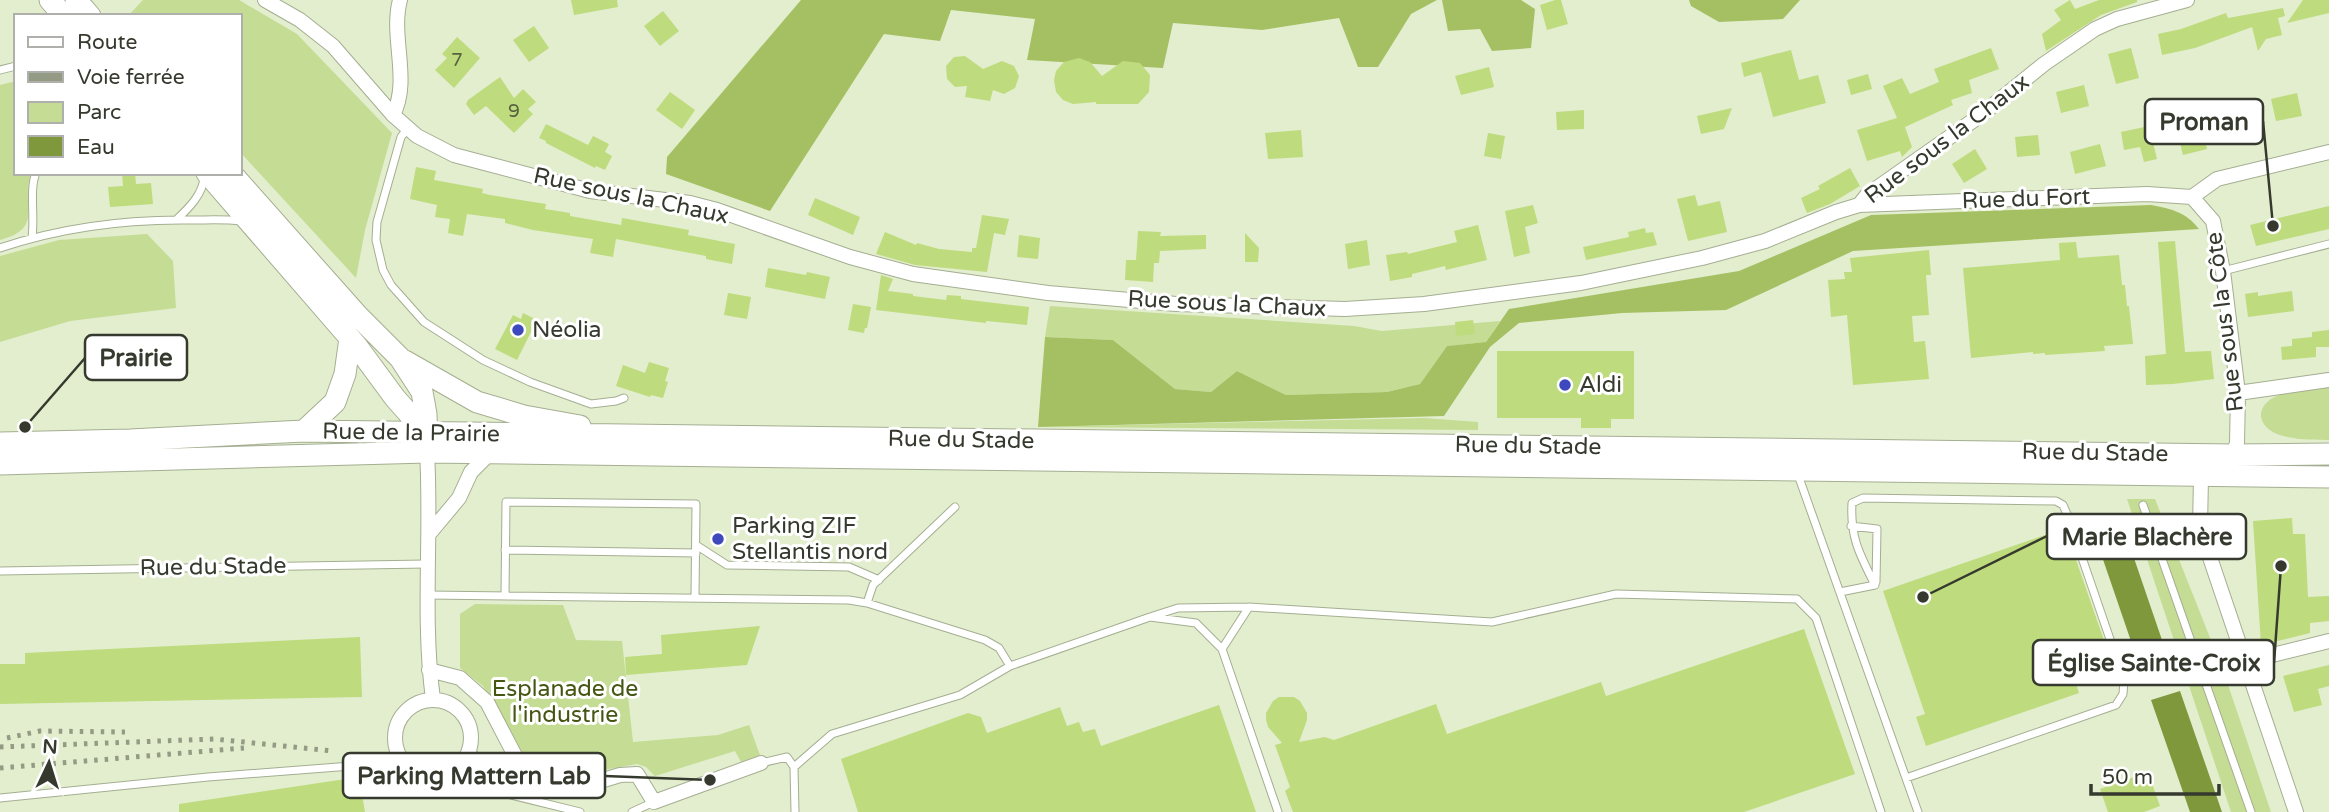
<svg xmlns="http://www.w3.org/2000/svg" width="2329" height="812" viewBox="0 0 2329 812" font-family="'Varela Round',sans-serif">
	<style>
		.green { fill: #c5dc94 }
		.forest { fill: #a5c063 }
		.water { fill: #7f983b }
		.building { fill: #bedb7d }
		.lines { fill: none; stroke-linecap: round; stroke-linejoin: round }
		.lane-casing { stroke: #a4ae91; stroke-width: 9 }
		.street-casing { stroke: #a4ae91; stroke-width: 16 }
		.primary-casing { stroke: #a4ae91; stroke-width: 23 }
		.lane { stroke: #fff; stroke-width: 7 }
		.street { stroke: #fff; stroke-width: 14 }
		.primary { stroke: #fff; stroke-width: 21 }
		.rail { stroke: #939b84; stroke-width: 5; stroke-dasharray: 3.5 7; stroke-linecap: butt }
		.poi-dot { fill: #3d49bd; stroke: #fff; stroke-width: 2.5 }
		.labels { text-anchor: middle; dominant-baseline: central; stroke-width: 6; stroke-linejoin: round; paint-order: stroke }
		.number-label { font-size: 19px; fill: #586242 }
		.street-label { font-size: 23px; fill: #363a2e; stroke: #fff }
		.poi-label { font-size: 23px; fill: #363a2e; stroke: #fff; text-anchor: start }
		.park-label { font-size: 23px; fill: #455512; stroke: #fff }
		.leader { fill: none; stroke: #363a2e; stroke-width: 2.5 }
		.callout-dot { fill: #363a2e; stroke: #fff; stroke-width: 2.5 }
		.callout { fill: #fff; stroke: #363a2e; stroke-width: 2.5 }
		.callout-label { font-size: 24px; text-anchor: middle; font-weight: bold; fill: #363a2e }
	</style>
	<rect width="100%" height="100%" fill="#e3eecf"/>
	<path class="green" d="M143,0H239L297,34L392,133L365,230L356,278L240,152V16H128Z
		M16,81V173H31C20,206 45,228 0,240V85Z
		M147,234L173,261L176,308L70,321L0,342V256L59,240Z
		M1050,306L1354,326L1382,331L1500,321L1486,342L1447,346L1420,384L1387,392L1286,395L1237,371L1211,392L1175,389L1113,340L1045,337Z
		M2329,387V440C2311,439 2266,442 2261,417C2260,410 2265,403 2271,399C2289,389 2309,389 2329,387Z
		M1424,418L1478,422V430L1038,427Z
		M2127,499H2155L2224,673L2271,812H2231Z
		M475,604L563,605L576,640L622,641L633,742L718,735L749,725L760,755L741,762L735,751L655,776L646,767L637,764L559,778L524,755L483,686L460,668V614Z"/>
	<path class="forest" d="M801,0H1437L1411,14L1378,67H1358L1339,18L1262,30L1173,23L1163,68L1027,60L1035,19L951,10L940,41L884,34L770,211L666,174L667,157Z
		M1442,0H1521L1535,9L1531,48L1492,51L1480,29L1448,31Z
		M1689,0H1800L1783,19L1719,22L1691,6Z
		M2151,205C2172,209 2186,212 2199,229L1853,251L1726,310L1622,313L1519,323L1490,347L1444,416L1038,427L1045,337L1113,340L1175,389L1211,392L1237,371L1286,395L1387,392L1420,384L1447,346L1486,342L1509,309L1739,271L1871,215Z"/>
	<path class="water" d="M2124,529L2174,675L2146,685L2096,539Z
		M2180,691L2222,812H2190L2151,700Z"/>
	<path class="building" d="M571,0H617L618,7L574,15Z
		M1555,0H1561L1568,24L1547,30L1540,5Z
		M2070,0L2075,9L2099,0H2137V2L2101,15L2046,51L2042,34L2061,20L2054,10Z
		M2303,0H2329V13L2287,23Z
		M2283,8L2285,16L2278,18L2282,35L2266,39L2258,51L2252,27L2195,48L2162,55L2158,34L2181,29L2226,13L2228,18Z
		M663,11L679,31L660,46L644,26Z
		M534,26L549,48L529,62L513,40Z
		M457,37L480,58L454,88L435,70L447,58L442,54Z
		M1991,48L1999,69L1969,80L1972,93L1951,100L1953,105L1905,127L1912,147L1902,157L1900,151L1867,161L1857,130L1897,118L1883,86L1902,78L1910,94L1939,82L1934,69Z
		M2131,48L2139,78L2116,84L2108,54Z
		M1791,50L1799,80L1818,75L1826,103L1773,117L1761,72L1744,77L1741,63Z
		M965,56L983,69L1002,61L1014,66L1019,76L1015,88L1004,94L993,90L990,101L965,97L967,86L955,87L947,79L946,66L954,57Z
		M1079,58L1090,62L1102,76L1123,61L1140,63L1150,75L1149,92L1138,104H1096V102L1073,104L1063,100L1056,92L1054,80L1056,71L1064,62Z
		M1489,67L1494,87L1461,95L1455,76Z
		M1868,74L1872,89L1851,95L1847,80Z
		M500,77L514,98L523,89L536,102L528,109L533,114L514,133L486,106L474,115L466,104L468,100Z
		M2084,85L2089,106L2061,113L2056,92Z
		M670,92L695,110L682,129L656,110Z
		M2297,93L2302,116L2276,121L2271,99Z
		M1732,108L1724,129L1701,134L1697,116Z
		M1584,110V129L1557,130L1556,112Z
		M2198,113L2207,149L2183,155L2174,119Z
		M546,124L588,145L593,136L609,144L605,152L612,156L605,170L596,166L595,168L546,143V141L539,138Z
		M2149,126L2157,159L2144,162L2140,147L2124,150L2121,132Z
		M1301,130L1303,157L1268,159L1265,133Z
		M1488,133L1505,136L1501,159L1484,156Z
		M2038,135L2040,155L2017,157L2015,137Z
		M2100,144L2106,166L2075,174L2070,152Z
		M1975,149L1987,169L1964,183L1952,164Z
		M416,167L436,171L434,180L483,189L482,193L490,195L546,204L545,209L570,213V216L621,225L622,218L689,230L688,235L735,244L732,264L706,259V256L616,239L613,257L590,253L593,239L533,230L505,223V219L467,214L463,236L448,233L450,219L435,217L437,205L410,199Z
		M1850,168L1860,186L1830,204L1807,213L1801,198L1820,189L1818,186Z
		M122,173H135L136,184L151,183L153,204L110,207L108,187L123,186Z
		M1695,195L1698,206L1720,201L1727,232L1688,241L1677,199Z
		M815,198L860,217L853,235L808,215Z
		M1533,205L1538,223L1525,227L1530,253L1514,257L1505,211Z
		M2329,206V229L2256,246L2250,225Z
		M982,215L1009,219L1005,235L994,233L987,272L915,265L876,254L885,232L916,245L917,243L939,249L972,252V248H976Z
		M1478,225L1487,260L1446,270L1445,266L1412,274V277L1390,281L1386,255L1407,252L1408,254L1457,242L1454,231Z
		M1645,228L1646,233L1653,232L1657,245L1586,260L1583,247L1629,237L1628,232Z
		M1138,231L1161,232L1160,236L1206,235V249L1160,251L1159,263H1154L1153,282L1125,280L1126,260H1136Z
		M1245,233L1259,248L1258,262H1245Z
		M1019,235L1040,238L1038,259L1017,257Z
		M1367,240L1370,265L1348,269L1345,244Z
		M2175,241L2185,352L2211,351L2214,379L2173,384L2146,385L2145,356L2166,354L2158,242Z
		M2076,242L2078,258L2119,255L2122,285H2125L2127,306H2129L2133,344L2104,346L2105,351L2076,353L2045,355V353L2033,354V352L1971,358L1963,268L2060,260L2059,243Z
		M1929,250L1931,275H1926L1929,315L1912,316L1914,342L1925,341L1929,379L1853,385L1847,315L1831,317L1828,280L1845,279L1844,272H1852L1850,258Z
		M768,268L806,275L807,272L830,277L825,299L765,287Z
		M881,275L893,279L888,291L913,294V296L946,300L947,295L961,296V299L1029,307L1027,325L986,321V323L876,310Z
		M2292,291L2294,311L2248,317L2245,294L2258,292V296Z
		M728,293L751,297L747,319L724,315Z
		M853,304L871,307L867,328H865L864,333L848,330Z
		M523,313L537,320L517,360L495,349L513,315L521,319Z
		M1473,320L1475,334L1456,336L1455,322Z
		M2329,330V347H2316V357L2282,360L2281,347L2292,346V339L2312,337V332Z
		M1497,351H1634V419H1611V428H1581V418H1497Z
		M649,362L669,368L665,381L668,382L663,398L651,395L650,397L616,386L623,365L645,373Z
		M2292,518L2293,534H2305L2308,597L2329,596V621L2310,623V633L2261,645L2253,521Z
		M2065,528L2107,649L2069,662L2079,693L1926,746L1916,717L1925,714L1883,591Z
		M760,626L747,665L626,675L625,657L662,654L661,635Z
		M1804,629L1855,774L1744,812H1293L1285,791L1290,787L1275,745L1282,743L1268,727L1266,720V713L1273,701L1279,697H1294L1300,701L1307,713V720L1299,742L1325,737L1334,740L1436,704L1447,734L1601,682L1606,696Z
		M360,637L362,697L0,704V664H25V653Z
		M2329,665V686L2318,689L2322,705L2294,712L2283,676Z
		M1219,705L1256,812H858L841,759L968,713L981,717L987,733L1060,707L1067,726L1079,722L1083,732L1095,729L1101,746Z
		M2148,772L2160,806L2144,812H2108L2100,789Z
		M359,777L365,812H179V804Z"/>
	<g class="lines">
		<g class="lane-casing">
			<path id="lane" d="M0,70L16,66
				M408,128L401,137L377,222L376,240L383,270L391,285L424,322L483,360L530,382L591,404L616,401L624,398
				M177,219C189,208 203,194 204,177
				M32,237C35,217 29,189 36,173
				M0,248C62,227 127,219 192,220C208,220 225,219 241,221
				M2223,271L2329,244
				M1797,472L1918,812
				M2143,505L2251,812
				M1851,526L1877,529L1876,582
				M696,545L727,565L849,567L879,580
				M505,550L696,553
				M0,571L426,564
				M1840,592L1875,585C1860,555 1850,538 1852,503L1863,498L2056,501L2063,505L2067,514L2124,680L2123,694L2116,705L1906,778
				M427,595L849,600L867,603L985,640L999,648L1010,666
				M505,596L506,502L696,504L695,597
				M867,603L873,585L955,507
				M1153,616L1178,608L1249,607
				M1222,649L1249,607L1492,622L1616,594L1797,599L1816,618L1881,812
				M469,750L521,795
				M761,763L787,757L794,767L795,812
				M794,767L832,734L960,695L1010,666L1150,617L1196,623L1222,649L1278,812
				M434,776L580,812
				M0,798L208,777L403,762
				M632,812L654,802"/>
		</g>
		<g class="street-casing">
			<path id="street" d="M265,0L300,20L333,46L393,115L417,136L454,155L590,191L690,203L717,210L850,257L913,274L1048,293L1176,304L1345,309L1424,304L1581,283L1702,258L1765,241L1836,212L1859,205L2147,194L2192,197
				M393,115C411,80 390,37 400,0
				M2192,197L2213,221L2223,271L2238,393L2237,443L2233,455L2228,459
				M2192,197L2217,179L2329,152
				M1859,205L1867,195L1981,115L2044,64L2095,29L2117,19L2187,0
				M2238,393L2329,380
				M427,452C432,534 422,617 433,699
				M2201,477L2200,528L2296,812
				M429,534L459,498L471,472L490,453
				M2244,662L2329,641
				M429,670L460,678L487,702L522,769L539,782L574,789L620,775L637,774L654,802L761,763
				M395 738a38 38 0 1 1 76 0a38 38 0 1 1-76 0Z"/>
		</g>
		<g class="primary-casing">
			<path id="primary" d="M50,0L64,16
				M76,0L90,16
				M207,173L356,345L395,398L426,433
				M231,173L358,316L400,358L422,392L426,414L427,447
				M405,361L477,402L524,416L580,426
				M304,431L335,402L345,374L350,338
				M0,443L130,440L304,431L2233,455L2329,454
				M0,464L427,452L2329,477"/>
		</g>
		<use href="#lane" class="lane"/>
		<use href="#street" class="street"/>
		<use href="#primary" class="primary"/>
		<path class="rail" d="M7,738L40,731L125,732
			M0,747L214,739L333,751
			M0,768L244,748"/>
	</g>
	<g class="poi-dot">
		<circle cx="518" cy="330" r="7"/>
		<circle cx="1565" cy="385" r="7"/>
		<circle cx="718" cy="539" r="7"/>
	</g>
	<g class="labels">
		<g class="number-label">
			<text x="457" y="60">7</text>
			<text x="514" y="111">9</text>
		</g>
		<g class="street-label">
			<text transform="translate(1947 139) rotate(-37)">Rue sous la Chaux</text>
			<text transform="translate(631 196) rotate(12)">Rue sous la Chaux</text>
			<text transform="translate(2026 199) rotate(-2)">Rue du Fort</text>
			<text transform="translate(1227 304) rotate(3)">Rue sous la Chaux</text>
			<text transform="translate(2225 322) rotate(-97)">Rue sous la Côte</text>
			<text transform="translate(411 433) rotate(1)">Rue de la Prairie</text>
			<text transform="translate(961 440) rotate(1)">Rue du Stade</text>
			<text transform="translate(1528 446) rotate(1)">Rue du Stade</text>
			<text transform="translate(2095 453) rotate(1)">Rue du Stade</text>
			<text transform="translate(213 567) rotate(-1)">Rue du Stade</text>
		</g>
		<g class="poi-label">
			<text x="532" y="330">Néolia</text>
			<text x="1579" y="385">Aldi</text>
			<text x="732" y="526">Parking ZIF<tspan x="732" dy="26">Stellantis nord</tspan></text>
		</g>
		<g class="park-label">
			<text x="565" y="689">Esplanade de<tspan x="565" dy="26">l'industrie</tspan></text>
		</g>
	</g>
	<path class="leader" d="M2273 226L2263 121M25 427L85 358M1923 597L2047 536M2281 566L2274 663M710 780L605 776"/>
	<g class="callout-dot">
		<circle cx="2273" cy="226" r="7"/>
		<circle cx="25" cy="427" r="7"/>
		<circle cx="1923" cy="597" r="7"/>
		<circle cx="2281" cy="566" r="7"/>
		<circle cx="710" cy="780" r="7"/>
	</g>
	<g class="callout">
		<rect x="2145" y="99" width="118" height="45" rx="7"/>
		<rect x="85" y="335" width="102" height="45" rx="7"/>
		<rect x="2047" y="514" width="199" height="45" rx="7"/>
		<rect x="2033" y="640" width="241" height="45" rx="7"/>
		<rect x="343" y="753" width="262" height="45" rx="7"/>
	</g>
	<g class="callout-label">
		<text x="2204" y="130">Proman</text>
		<text x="136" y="366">Prairie</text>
		<text x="2147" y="545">Marie Blachère</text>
		<text x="2154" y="671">Église Sainte-Croix</text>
		<text x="474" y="784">Parking Mattern Lab</text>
	</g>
	<rect x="14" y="14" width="228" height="161" fill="#ffffff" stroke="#afb0ab" stroke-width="2"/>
	<rect x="28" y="37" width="35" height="10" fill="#ffffff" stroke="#afb0ab" stroke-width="2"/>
	<text x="77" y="49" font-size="21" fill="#363a2e">Route</text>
	<rect x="28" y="72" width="35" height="10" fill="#939b84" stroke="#afb0ab" stroke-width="2"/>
	<text x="77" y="84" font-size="21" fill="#363a2e">Voie ferrée</text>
	<rect x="28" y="102" width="35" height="21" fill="#c5dc94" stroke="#afb0ab" stroke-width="2"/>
	<text x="77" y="119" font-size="21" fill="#363a2e">Parc</text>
	<rect x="28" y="136" width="35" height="21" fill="#7f983b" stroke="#afb0ab" stroke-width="2"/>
	<text x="77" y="154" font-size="21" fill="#363a2e">Eau</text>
	<g transform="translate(49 763) rotate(4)" stroke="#ffffff" stroke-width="5" paint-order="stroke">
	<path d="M0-5L12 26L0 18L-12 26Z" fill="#363a2e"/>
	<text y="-10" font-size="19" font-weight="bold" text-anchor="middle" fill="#363a2e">N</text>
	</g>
	<path d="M2091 784v10h128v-10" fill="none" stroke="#363a2e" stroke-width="3.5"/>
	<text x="2102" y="784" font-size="21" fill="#363a2e" stroke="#ffffff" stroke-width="5" paint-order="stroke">50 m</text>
</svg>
